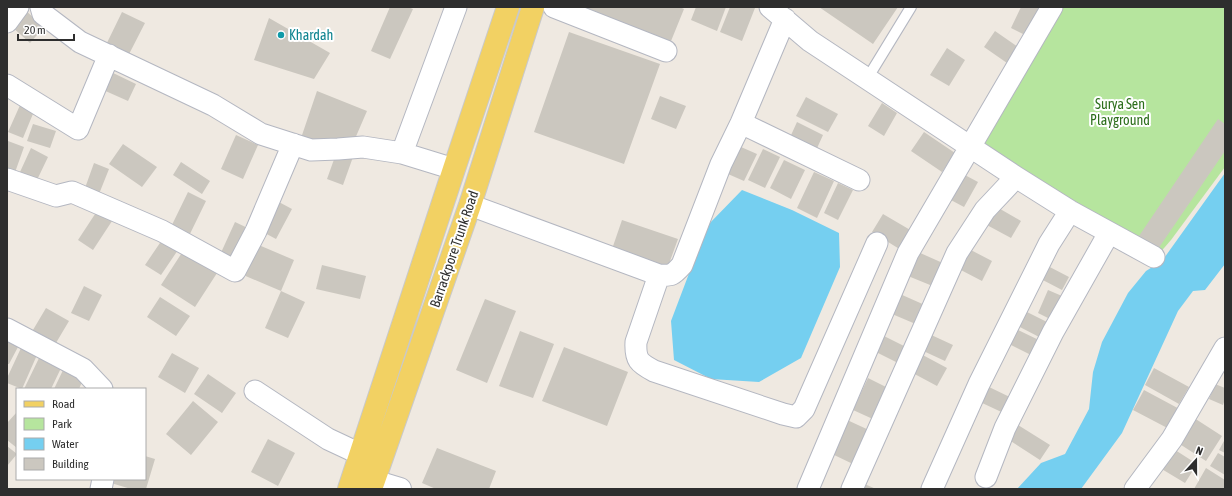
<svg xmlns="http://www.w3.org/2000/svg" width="1232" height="496" viewBox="0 0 1232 496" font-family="'Asap Condensed',sans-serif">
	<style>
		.green { fill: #b6e59e }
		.water { fill: #75cff0 }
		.building { fill: #cbc7bf }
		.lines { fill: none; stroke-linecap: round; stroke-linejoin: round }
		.lane-casing { stroke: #b4b7c1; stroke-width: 12 }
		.street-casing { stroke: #b4b7c1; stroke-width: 23 }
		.secondary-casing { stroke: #b4b7c1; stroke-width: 24 }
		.primary-casing { stroke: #c9c9c9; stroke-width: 24 }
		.lane { stroke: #fff; stroke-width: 10 }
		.street { stroke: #fff; stroke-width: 21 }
		.secondary { stroke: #fff; stroke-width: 22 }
		.primary { stroke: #f2d163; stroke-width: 22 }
		.culture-dot { fill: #0f9aa8; stroke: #fff; stroke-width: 1.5 }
		.labels { text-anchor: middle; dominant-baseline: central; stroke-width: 4; stroke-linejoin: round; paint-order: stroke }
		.culture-label { font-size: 14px; fill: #0d838f; stroke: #fff; text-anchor: start }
		.park-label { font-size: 14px; fill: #2c6e1b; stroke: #fff }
		.street-label { font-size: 14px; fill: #2e2e2e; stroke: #fff }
	</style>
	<rect width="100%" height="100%" fill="#efe9e1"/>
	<path class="green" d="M1060,7H1225V167L1171,240L1158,255L979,146Z"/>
	<path class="water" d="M1225,173V264L1205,290L1193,291L1178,311L1122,433L1081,489H1017L1041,463L1065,454L1089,409L1093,372L1102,342L1128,293L1146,271L1162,261Z
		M742,190L792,210L839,233L840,267L801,358L759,382L711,379L674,360L671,321L707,226Z"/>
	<path class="building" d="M390,7H408L413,9L390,59L371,51Z
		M577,7H680L684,9L669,46Z
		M696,7H726L717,31L691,20Z
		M730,7L755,8L742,41L720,32Z
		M819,7H898L873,44Z
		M1021,7H1041L1027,36L1011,28Z
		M25,10L44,27L30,43L11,26Z
		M122,12L145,23L126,60L104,49Z
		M269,18L330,53L314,79L254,60Z
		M995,31L1018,47L1007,63L984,47Z
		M569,32L660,64L624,164L534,132Z
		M947,48L965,60L949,86L930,75Z
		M109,71L136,84L128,101L101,89Z
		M317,91L367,111L354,141H300Z
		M660,96L686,106L676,129L651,119Z
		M806,97L838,114L828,132L796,116Z
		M21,103L35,109L23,138L8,132Z
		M882,103L897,113L884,136L868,126Z
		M1218,119L1225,124V151L1158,249L1139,236Z
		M797,122L823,135L813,157L787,144Z
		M33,124L56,131L50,148L27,141Z
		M924,132L955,153L942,172L911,151Z
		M236,135L258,145L243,179L221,169Z
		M8,141L24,147L13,178L7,176Z
		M123,144L157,167L142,187L109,164Z
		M741,147L757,154L744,181L728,174Z
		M31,148L48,157L37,180L20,172Z
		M763,149L780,157L765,188L748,180Z
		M337,151L353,157L343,185L327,179Z
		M784,160L805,170L791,199L770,188Z
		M181,162L210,181L202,194L173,175Z
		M94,163L109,169L99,194L85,188Z
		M814,172L834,181L817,218L797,208Z
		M963,174L978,182L964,207L949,199Z
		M838,183L853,190L838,220L824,213Z
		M188,192L206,201L187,240L169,231Z
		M277,201L292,209L276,239L261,231Z
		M995,206L1021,221L1011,238L985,224Z
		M99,208L114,218L93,250L78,240Z
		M883,214L912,231L901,250L872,232Z
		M622,220L678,239L666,272L611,252Z
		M235,222L254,231L237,266L219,257Z
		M164,237L180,247L161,275L145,265Z
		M254,243L294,260L281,291L241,274Z
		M185,248L219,270L195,307L161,285Z
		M967,248L992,261L982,281L957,268Z
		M918,252L945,264L935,287L908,276Z
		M1044,264L1069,277L1062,290L1037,277Z
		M322,265L366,276L360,299L316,289Z
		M84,286L102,295L89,321L71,313Z
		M1048,290L1062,296L1052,320L1038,313Z
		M281,291L305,302L288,338L265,328Z
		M900,294L927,306L918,325L892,314Z
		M160,297L190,316L176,336L147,317Z
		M485,299L516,311L487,383L456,370Z
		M46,308L69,321L53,348L30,335Z
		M1023,310L1051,324L1043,339L1016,325Z
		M1014,328L1045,343L1037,358L1007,343Z
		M520,331L554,344L533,398L499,386Z
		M927,333L953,345L945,361L919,349Z
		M882,335L908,348L900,364L874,351Z
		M7,340L18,347L9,364H7Z
		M564,347L628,372L607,426L542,401Z
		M21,348L37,355L22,389L7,383V378Z
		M172,353L199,368L185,393L158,377Z
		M919,353L947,368L937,386L909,371Z
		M40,356L62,366L51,389H24Z
		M64,368L84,377L79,389H54Z
		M1154,368L1189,387L1179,404L1145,385Z
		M208,374L236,393L222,413L194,394Z
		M868,378L890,389L875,420L853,410Z
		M1215,384L1225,388V399L1223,405L1209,399Z
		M987,386L1018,401L1010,416L980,402Z
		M1144,390L1185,412L1175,432L1133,410Z
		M193,401L218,422L191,455L166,434Z
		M17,412V448L7,440V423Z
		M1191,416L1222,436L1206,461L1175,441Z
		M845,419L871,431L855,465L830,453Z
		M1015,423L1050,445L1040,460L1006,438Z
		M268,439L295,453L278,486L251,472Z
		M1225,439V453L1219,450Z
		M7,446L17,454L7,466Z
		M437,448L496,471L489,489H436L422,483Z
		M1172,448L1197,464L1185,483L1160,468Z
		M1218,453L1225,457V475L1210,466Z
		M145,456L155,459L146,489H131L111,483L112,479H145Z
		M1206,468L1225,480V489H1194Z
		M860,482L876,489H857Z"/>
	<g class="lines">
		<g class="lane-casing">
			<path id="lane" d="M867,79L911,7"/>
		</g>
		<g class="street-casing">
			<path id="street" d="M41,7L43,14L80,42L213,105L261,134L311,150L338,149L363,147L402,153L454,169
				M554,7L666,51
				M770,7L810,41L1016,177L1070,211L1154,257
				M7,22L18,7
				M7,85L78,129L109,55
				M741,123L859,180
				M402,153L456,7
				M7,179L56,196L72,192L162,231L235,271L256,231L293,144
				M470,205L659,275C672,276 673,275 682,265L721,164L741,123L785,19
				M659,275L636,342C635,360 639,363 654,371L783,414L796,417L804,409L877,243
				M7,329L83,369L102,389
				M255,391L328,439L360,454
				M986,477L1005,428L1053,332L1109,233
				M101,489L103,479
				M808,489L908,253L1052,7
				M852,489L957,253L985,210L1016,177
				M932,489L979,384L1049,244L1070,211
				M1135,489L1172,439L1225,348"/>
		</g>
		<g class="secondary-casing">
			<path id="secondary" d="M357,476L400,489"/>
		</g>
		<g class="primary-casing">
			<path id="primary" d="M349,489L454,169L508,7
				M371,489L470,205L533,7"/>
		</g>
		<use href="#lane" class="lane"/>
		<use href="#street" class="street"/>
		<use href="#secondary" class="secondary"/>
		<use href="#primary" class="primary"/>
	</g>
	<circle class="culture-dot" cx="281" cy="35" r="4"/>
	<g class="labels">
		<g class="culture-label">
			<text x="289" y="35">Khardah</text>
		</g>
		<g class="park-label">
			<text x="1120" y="104">Surya Sen<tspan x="1120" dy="16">Playground</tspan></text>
		</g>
		<g class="street-label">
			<text transform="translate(454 249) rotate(-71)">Barrackpore Trunk Road</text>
		</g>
	</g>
	<rect width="1232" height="496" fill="none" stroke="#2e2e2e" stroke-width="16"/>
	<rect x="16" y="388" width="130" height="92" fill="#ffffff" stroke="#ababab"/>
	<rect x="24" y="401" width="20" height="6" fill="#f2d163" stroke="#ababab"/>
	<text x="52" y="408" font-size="12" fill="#2e2e2e">Road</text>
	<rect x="24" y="418" width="20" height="12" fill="#b6e59e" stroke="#ababab"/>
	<text x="52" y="428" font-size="12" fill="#2e2e2e">Park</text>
	<rect x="24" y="438" width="20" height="12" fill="#75cff0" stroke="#ababab"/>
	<text x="52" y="448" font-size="12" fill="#2e2e2e">Water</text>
	<rect x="24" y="458" width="20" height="12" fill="#cbc7bf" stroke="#ababab"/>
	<text x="52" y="468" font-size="12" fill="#2e2e2e">Building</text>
	<g transform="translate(1196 460) rotate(21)" stroke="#ffffff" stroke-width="3" paint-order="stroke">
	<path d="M0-3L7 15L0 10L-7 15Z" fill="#2e2e2e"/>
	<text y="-6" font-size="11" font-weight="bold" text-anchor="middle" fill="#2e2e2e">N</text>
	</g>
	<path d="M18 34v6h56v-6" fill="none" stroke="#2e2e2e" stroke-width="2"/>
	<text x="24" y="34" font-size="12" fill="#2e2e2e" stroke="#ffffff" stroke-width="3" paint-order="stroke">20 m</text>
</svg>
